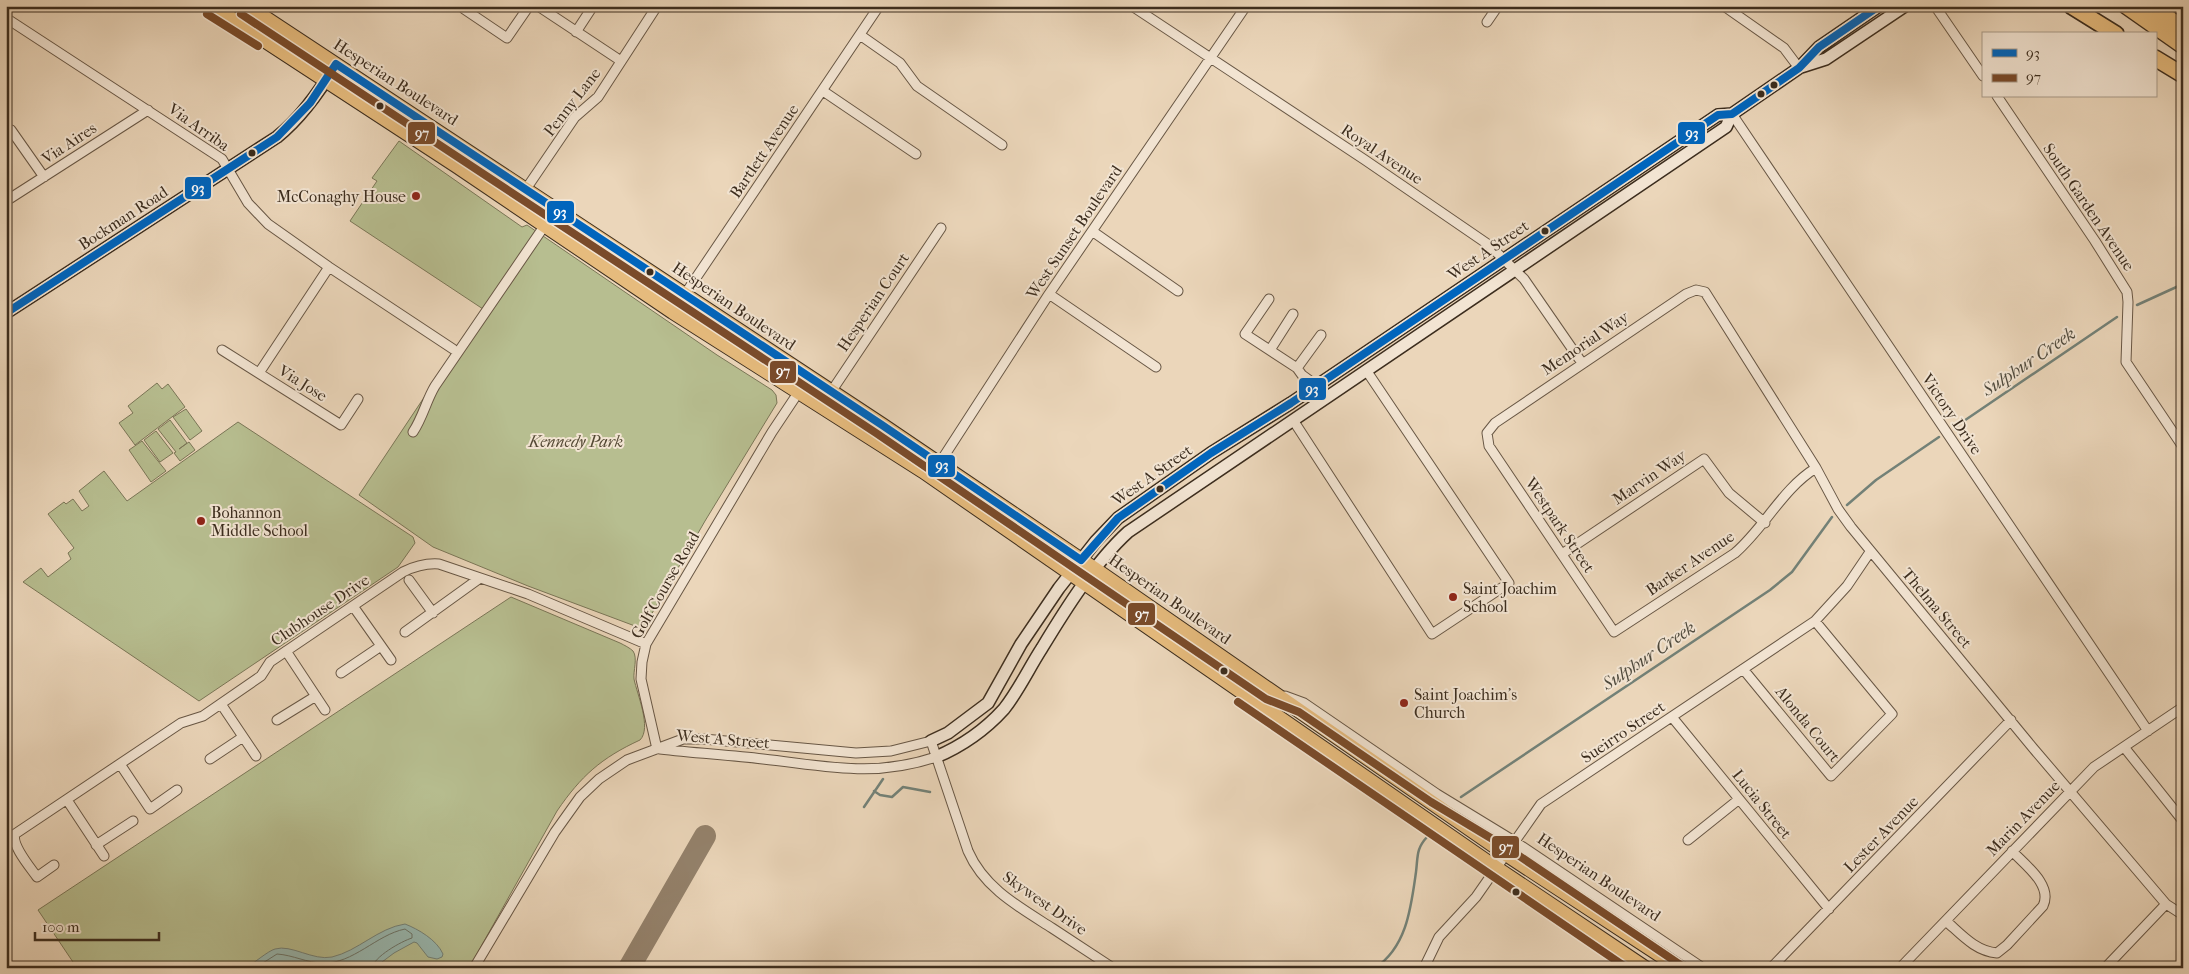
<svg xmlns="http://www.w3.org/2000/svg" width="2189" height="974" viewBox="0 0 2189 974" font-family="'IM FELL French Canon',serif">
	<style>
		.green { fill: #b7be90; stroke: #7a7657 }
		.water { fill: #98b9b2; stroke: #738177 }
		.lines { fill: none; stroke-linecap: round; stroke-linejoin: round }
		.shore { stroke: #6a7368; stroke-width: 1 }
		.stream { stroke: #738177; stroke-width: 2.5 }
		.taxiway { stroke: #94826c; stroke-width: 22 }
		.street-casing { stroke: #685745; stroke-width: 11 }
		.secondary-casing { stroke: #3c2d1e; stroke-width: 14 }
		.primary-casing { stroke: #3c2d1e; stroke-width: 16 }
		.highway-casing { stroke: #3c2d1e; stroke-width: 18 }
		.street { stroke: #f2e4d2; stroke-width: 9 }
		.secondary { stroke: #f2e4d2; stroke-width: 11 }
		.primary { stroke: #e6bb7d; stroke-width: 14 }
		.highway { stroke: #e6bb7d; stroke-width: 15 }
		.bus-1-casing { stroke: #f2e4d2; stroke-width: 11 }
		.bus-2-casing { stroke: #f2e4d2; stroke-width: 11 }
		.bus-1 { stroke: #0065bd; stroke-width: 8 }
		.bus-2 { stroke: #7a4b2a; stroke-width: 8 }
		.bus-dot { fill: #3c2d1e; stroke: #f2e4d2; stroke-width: 2 }
		.poi-dot { fill: #8f2418; stroke: #f2e4d2; stroke-width: 2 }
		.labels { text-anchor: middle; dominant-baseline: central; stroke-width: 4; stroke-linejoin: round; paint-order: stroke }
		.street-label { font-size: 16px; fill: #3c2d1e; stroke: #f2e4d2 }
		.poi-label { font-size: 16px; fill: #3c2d1e; stroke: #f2e4d2; text-anchor: start }
		.park-label { font-size: 16px; font-style: italic; fill: #554a35; stroke: #f2e4d2 }
		.water-label { font-size: 18px; font-style: italic; fill: #4e493c; stroke: #f2e4d2 }
		.line-badge { stroke: #f2e4d2; stroke-width: 2 }
		.badge-label { font-size: 14px; text-anchor: middle; font-weight: bold; fill: #fff }
	</style>
	<rect width="100%" height="100%" fill="#ebd6ba"/>
	<filter id="stains"><feTurbulence type="fractalNoise" baseFrequency=".004" numOctaves="4"/><feColorMatrix values="0 0 0 0 .2 0 0 0 0 .09 0 0 0 0 .02 0 0 0 .5 -.17"/></filter>
	<radialGradient id="worn" r=".72"><stop offset=".6" stop-color="#630" stop-opacity="0"/><stop offset="1" stop-color="#630" stop-opacity=".3"/></radialGradient>
	<path class="green" d="M399,141L522,227L527,225L717,355L772,390L776,395L777,403L705,521L643,629L528,586L433,547L359,495L483,309L350,221L377,181L372,178Z
		M157,383L162,389L168,384L185,407L135,445L119,423L133,413L128,406Z
		M186,409L202,431L190,440L173,417Z
		M170,420L187,443L179,449L189,442L195,450L180,461L174,453L176,452L158,429Z
		M238,422L413,537L415,543L398,567L199,701L23,582L41,568L48,577L71,559L68,553L74,548L48,514L64,502L66,504L73,499L82,511L89,506L79,491L104,471L127,501Z
		M156,431L173,453L160,462L144,440Z
		M142,441L166,471L151,482L129,450Z
		M511,597L620,643C624,645 630,648 633,651C638,658 633,671 634,679C637,694 652,728 640,740C601,758 581,776 557,811L469,968H77L38,910Z"/>
	<path class="water" d="M405,924C418,929 437,940 443,954L442,957L437,959L428,957L417,943L414,942L394,953L374,968H246C254,963 268,951 275,949C291,944 313,961 332,957C358,951 378,928 405,924Z"/>
	<g class="lines">
		<path class="shore" d="M255,968L277,954C293,955 307,963 323,963C353,964 376,935 405,929L412,934V938C402,941 373,957 372,968"/>
		<path class="stream" d="M2137,305L2183,284
			M1955,427L2117,317
			M1847,505L1876,480L1939,437
			M874,791L880,795L892,797L903,787L930,792
			M1461,797L1770,590L1792,572L1832,517
			M864,807L883,779
			M1375,968C1407,947 1411,907 1416,872C1418,856 1416,849 1427,837"/>
		<path class="taxiway" d="M629,968L705,836"/>
		<g class="street-casing">
			<path id="street" d="M466,6L464,9L507,38L529,6
				M538,6L621,61
				M1132,6L1365,160L1489,245L1524,279L1582,363
				M1724,6L1784,48L1799,68
				M1935,6L1983,76
				M6,18L222,159L248,203L268,224L329,267L453,349
				M1487,22L1498,6
				M576,32L593,6
				M860,35L900,63L917,86L1002,145
				M823,91L916,154
				M1997,96L2095,241L2127,292L2128,302L2126,362L2183,447
				M1732,114L2148,731
				M11,130L44,177
				M526,189L575,117L598,97L657,6
				M6,201L148,110
				M1092,231L1178,291
				M1049,294L1156,367
				M1269,299L1245,334L1297,368L1302,375L1317,386
				M673,312L879,6
				M222,350L341,425L358,399
				M1270,350L1293,314
				M1297,368L1321,335
				M259,373L329,267
				M831,392L941,228
				M1293,420L1432,634L1509,583L1366,370
				M413,432C423,417 426,401 435,386L545,225
				M937,467L1049,294L1246,6
				M1816,468C1783,488 1765,527 1735,553L1614,632L1489,446L1487,433L1495,423L1686,294L1696,290L1705,292L1816,468L1838,509L1851,527L2033,748L2166,904L2183,915
				M1562,554L1704,459L1729,493L1765,523
				M409,580L433,613
				M353,606L391,660
				M405,632L480,578
				M286,651L325,710
				M1743,669L1831,776L1892,714L1815,621
				M341,673L381,646
				M1285,696L1304,703L1437,794L1514,841L1703,968
				M221,704L256,756
				M1672,717L1829,909
				M277,720L316,696
				M2124,747L2183,821
				M657,749L641,679L642,662L646,644L772,432L808,378
				M660,749C694,753 728,755 763,759C827,766 873,778 936,757
				M210,759L243,737
				M120,764L150,809L177,790
				M67,800L104,856
				M1688,840L1738,800
				M96,845L133,821
				M54,865L37,877C30,867 11,845 15,834L181,723L203,716L261,676L270,662L403,572C415,566 425,563 439,564L528,594L646,644
				M1946,921C1961,934 1975,951 1997,953L2007,945L2043,906C2053,885 2025,865 2012,851
				M6,967L7,968
				M474,968L555,832L580,797L599,779L627,760L683,739H704L856,753L891,751L931,741L968,851C984,888 1019,907 1052,928C1072,941 1092,954 1113,968
				M1424,968L1439,937L1476,897L1541,804L1815,621L1847,586L1870,552
				M1771,968L2011,720
				M1900,968L2094,767L2183,707
				M2105,968L2166,904"/>
		</g>
		<g class="secondary-casing">
			<path id="secondary" d="M1801,67L1826,59L1905,6
				M6,313L277,137C302,117 320,91 336,64
				M931,741L948,733L988,703L1021,644L1059,588L1096,541L1118,518L1211,453L1291,403L1718,115L1732,114L1799,68L1819,47L1879,6
				M936,757C962,746 985,730 1004,709C1019,690 1029,668 1042,648C1065,610 1095,562 1128,532L1726,127L1732,114"/>
		</g>
		<g class="primary-casing">
			<path id="primary" d="M212,6L457,166L673,312L923,471L1496,868L1645,968
				M247,6L882,425L1096,570L1506,854L1680,968"/>
		</g>
		<g class="highway-casing">
			<path id="highway" d="M2071,6L2116,34
				M2126,6L2183,46
				M2151,6L2183,28
				M2155,58L2183,75"/>
		</g>
		<use href="#street" class="street"/>
		<use href="#secondary" class="secondary"/>
		<use href="#primary" class="primary"/>
		<use href="#highway" class="highway"/>
		<g class="bus-1-casing">
			<path id="bus-1" d="M6,313L277,137L310,103L336,64L882,425L1081,560L1118,518L1211,453L1291,403L1718,115L1732,114L1799,68L1819,47L1879,6"/>
		</g>
		<g class="bus-2-casing">
			<path id="bus-2" d="M207,14L258,46
				M241,14L876,433L1266,699L1299,712L1431,802L1509,849L1685,968
				M1238,702L1627,968"/>
		</g>
		<use href="#bus-1" class="bus-1"/>
		<use href="#bus-2" class="bus-2"/>
	</g>
	<g class="bus-dot">
		<circle cx="1774" cy="85" r="4.5"/>
		<circle cx="1761" cy="94" r="4.5"/>
		<circle cx="380" cy="106" r="4.5"/>
		<circle cx="252" cy="153" r="4.5"/>
		<circle cx="1545" cy="231" r="4.5"/>
		<circle cx="650" cy="272" r="4.5"/>
		<circle cx="1160" cy="489" r="4.5"/>
		<circle cx="1224" cy="671" r="4.5"/>
		<circle cx="1516" cy="892" r="4.5"/>
	</g>
	<g class="poi-dot">
		<circle cx="416" cy="196" r="5"/>
		<circle cx="201" cy="521" r="5"/>
		<circle cx="1453" cy="597" r="5"/>
		<circle cx="1404" cy="703" r="5"/>
	</g>
	<g class="labels">
		<g class="street-label">
			<text transform="translate(396 82) rotate(33)">Hesperian Boulevard</text>
			<text transform="translate(572 102) rotate(-52)">Penny Lane</text>
			<text transform="translate(199 127) rotate(35)">Via Arriba</text>
			<text transform="translate(69 143) rotate(-33)">Via Aires</text>
			<text transform="translate(764 151) rotate(-56)">Bartlett Avenue</text>
			<text transform="translate(1382 154) rotate(34)">Royal Avenue</text>
			<text transform="translate(2089 207) rotate(56)">South Garden Avenue</text>
			<text transform="translate(123 218) rotate(-33)">Bockman Road</text>
			<text transform="translate(1074 232) rotate(-56)">West Sunset Boulevard</text>
			<text transform="translate(1488 250) rotate(-34)">West A Street</text>
			<text transform="translate(873 302) rotate(-56)">Hesperian Court</text>
			<text transform="translate(734 306) rotate(34)">Hesperian Boulevard</text>
			<text transform="translate(1585 343) rotate(-34)">Memorial Way</text>
			<text transform="translate(303 383) rotate(32)">Via Jose</text>
			<text transform="translate(1952 414) rotate(56)">Victory Drive</text>
			<text transform="translate(1152 475) rotate(-35)">West A Street</text>
			<text transform="translate(1649 477) rotate(-34)">Marvin Way</text>
			<text transform="translate(1560 525) rotate(56)">Westpark Street</text>
			<text transform="translate(1690 563) rotate(-34)">Barker Avenue</text>
			<text transform="translate(665 585) rotate(-60)">Golf Course Road</text>
			<text transform="translate(1170 599) rotate(35)">Hesperian Boulevard</text>
			<text transform="translate(1937 608) rotate(50)">Thelma Street</text>
			<text transform="translate(320 610) rotate(-34)">Clubhouse Drive</text>
			<text transform="translate(1808 724) rotate(51)">Alonda Court</text>
			<text transform="translate(1623 732) rotate(-34)">Sueirro Street</text>
			<text transform="translate(723 739) rotate(5)">West A Street</text>
			<text transform="translate(1762 804) rotate(51)">Lucia Street</text>
			<text transform="translate(2023 818) rotate(-46)">Marin Avenue</text>
			<text transform="translate(1881 834) rotate(-46)">Lester Avenue</text>
			<text transform="translate(1599 877) rotate(34)">Hesperian Boulevard</text>
			<text transform="translate(1045 903) rotate(35)">Skywest Drive</text>
		</g>
		<g class="poi-label">
			<text x="406" y="196" text-anchor="end">McConaghy House</text>
			<text x="211" y="512">Bohannon<tspan x="211" dy="18">Middle School</tspan></text>
			<text x="1463" y="588">Saint Joachim<tspan x="1463" dy="18">School</tspan></text>
			<text x="1414" y="694">Saint Joachim's<tspan x="1414" dy="18">Church</tspan></text>
		</g>
		<g class="park-label">
			<text x="576" y="441">Kennedy Park</text>
		</g>
		<g class="water-label">
			<text transform="translate(2029 362) rotate(-34)">Sulphur Creek</text>
			<text transform="translate(1649 656) rotate(-34)">Sulphur Creek</text>
		</g>
	</g>
	<g class="line-badge">
		<rect x="1677" y="121" width="29" height="24" rx="5" fill="#0065bd"/>
		<rect x="407" y="121" width="29" height="24" rx="5" fill="#7a4b2a"/>
		<rect x="184" y="176" width="28" height="24" rx="5" fill="#0065bd"/>
		<rect x="546" y="200" width="29" height="24" rx="5" fill="#0065bd"/>
		<rect x="769" y="360" width="28" height="24" rx="5" fill="#7a4b2a"/>
		<rect x="1298" y="377" width="29" height="24" rx="5" fill="#0065bd"/>
		<rect x="927" y="454" width="29" height="24" rx="5" fill="#0065bd"/>
		<rect x="1127" y="602" width="29" height="24" rx="5" fill="#7a4b2a"/>
		<rect x="1491" y="835" width="29" height="24" rx="5" fill="#7a4b2a"/>
	</g>
	<g class="badge-label">
		<text x="1692" y="138">93</text>
		<text x="422" y="138">97</text>
		<text x="198" y="193">93</text>
		<text x="560" y="217">93</text>
		<text x="783" y="376">97</text>
		<text x="1312" y="394">93</text>
		<text x="942" y="470">93</text>
		<text x="1142" y="619">97</text>
		<text x="1506" y="852">97</text>
	</g>
	<rect width="2189" height="974" fill="none" stroke="#ebd6ba" stroke-width="25"/>
	<rect x="8" y="8" width="2174" height="959" fill="none" stroke="#3c2d1e" stroke-width="2.5"/>
	<rect x="12" y="12" width="2164" height="949" fill="none" stroke="#3c2d1e"/>
	<rect x="1982" y="32" width="175" height="65" fill="#f2e4d2" stroke="#a99b8a"/>
	<rect x="1992" y="49" width="25" height="8" fill="#0065bd" stroke="#a99b8a"/>
	<text x="2026" y="58" font-size="15" fill="#3c2d1e">93</text>
	<rect x="1992" y="74" width="25" height="8" fill="#7a4b2a" stroke="#a99b8a"/>
	<text x="2026" y="82" font-size="15" fill="#3c2d1e">97</text>
	<path d="M35 932v8h124v-8" fill="none" stroke="#3c2d1e" stroke-width="2.5"/>
	<text x="42" y="932" font-size="15" fill="#3c2d1e" stroke="#f2e4d2" stroke-width="4" paint-order="stroke">100 m</text>
	<rect width="100%" height="100%" filter="url(#stains)"/>
	<rect width="100%" height="100%" fill="url(#worn)"/>
</svg>
